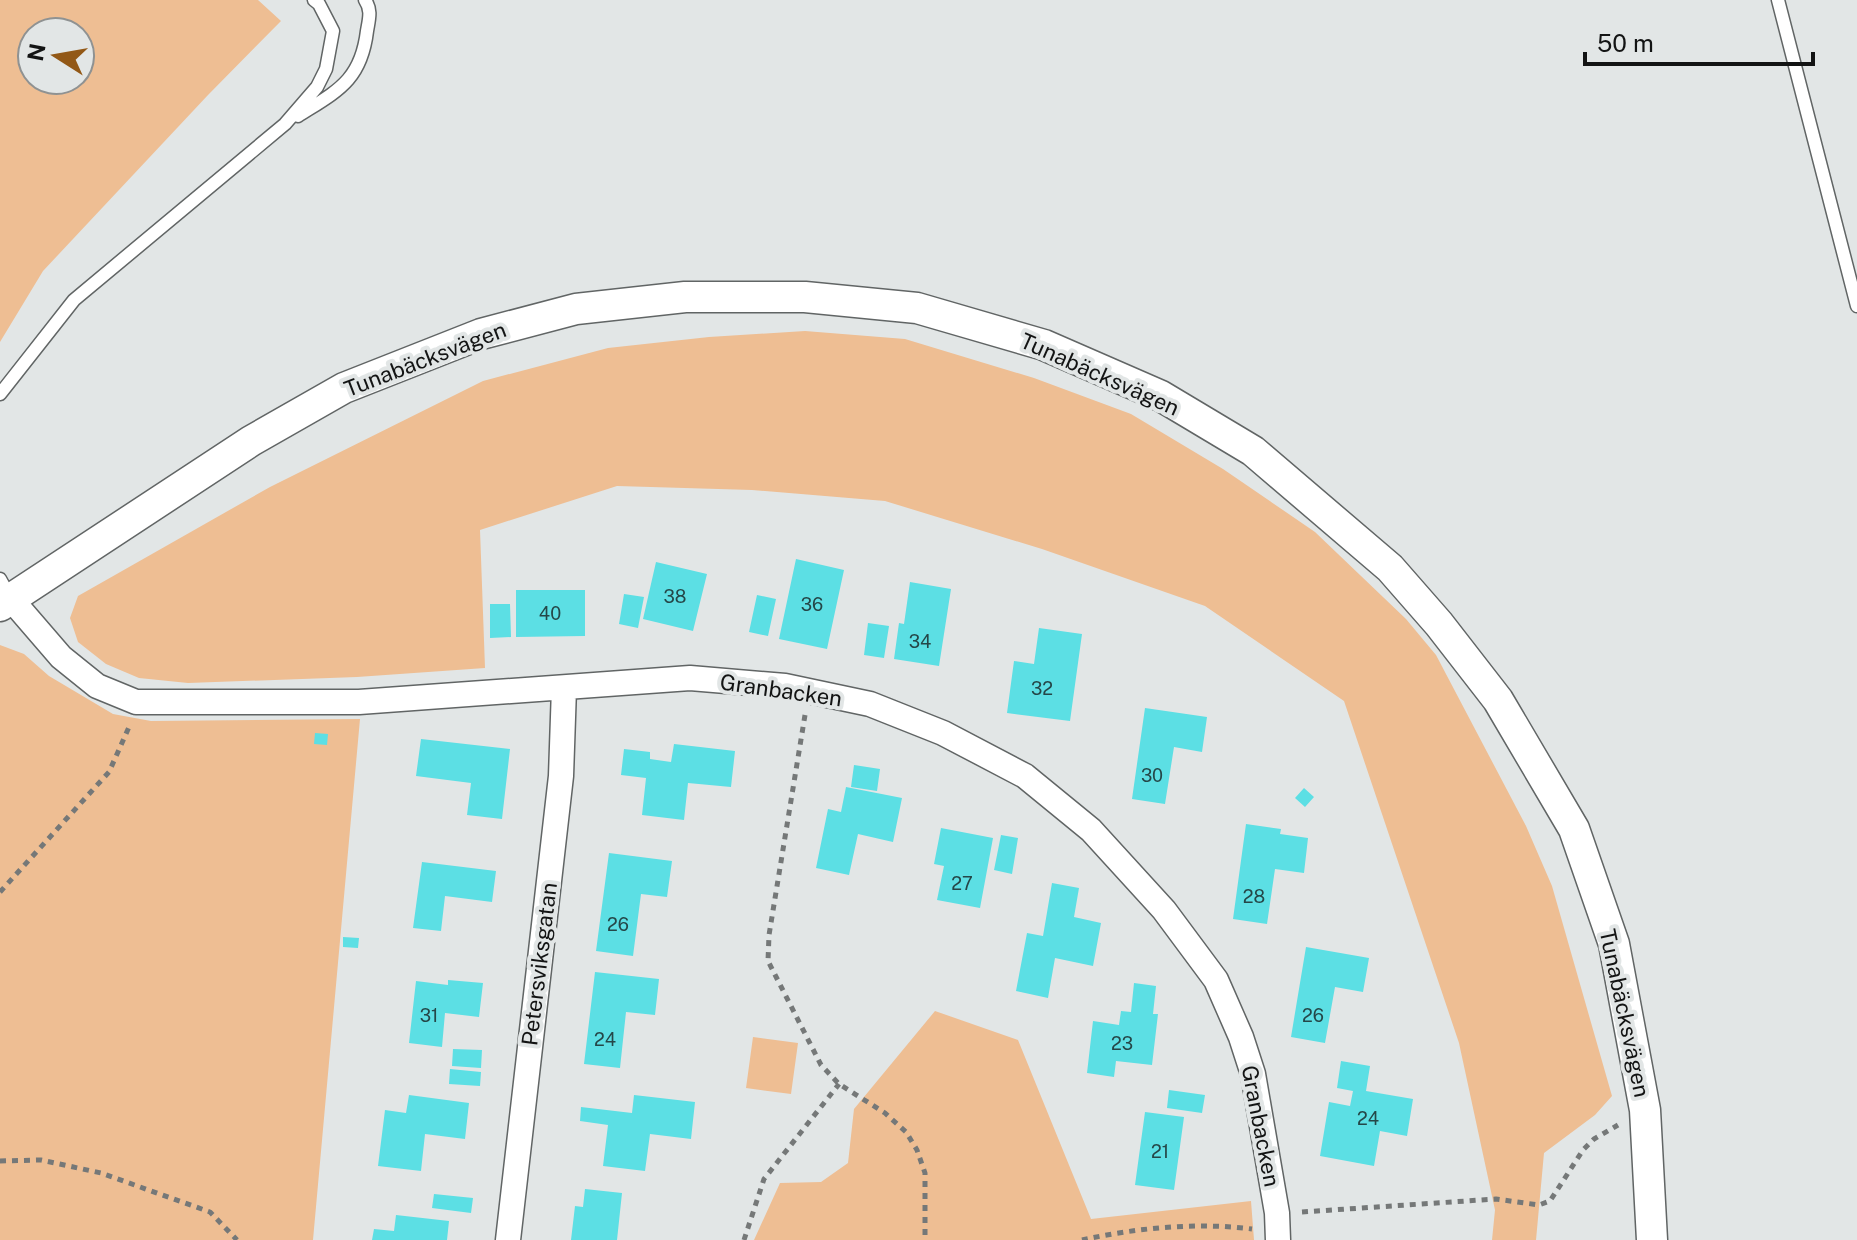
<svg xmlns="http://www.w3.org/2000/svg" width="1857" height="1240" viewBox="0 0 1857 1240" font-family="'Public Sans',sans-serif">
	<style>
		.green { fill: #eebe93; fill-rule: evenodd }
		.building { fill: #5cdfe4 }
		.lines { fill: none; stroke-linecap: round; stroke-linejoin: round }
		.service-casing { stroke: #616565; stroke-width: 15 }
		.minor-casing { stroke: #616565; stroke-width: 27 }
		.tertiary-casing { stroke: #616565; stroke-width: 33 }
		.path { stroke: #757878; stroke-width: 5; stroke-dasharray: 6 6; stroke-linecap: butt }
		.service { stroke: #fff; stroke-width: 12 }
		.minor { stroke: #fff; stroke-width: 24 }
		.tertiary { stroke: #fff; stroke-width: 30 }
		.labels { text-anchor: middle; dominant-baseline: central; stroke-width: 8; stroke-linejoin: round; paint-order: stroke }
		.number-label { font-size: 18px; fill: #254748 }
		.street-label { font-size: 22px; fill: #131414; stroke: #e2e6e6 }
	</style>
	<rect width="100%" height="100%" fill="#e2e6e6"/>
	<path class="green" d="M0,0H258L281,21L208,95L43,271L0,342ZM32,32H80V80H32Z
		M805,331L905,339L1034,378L1131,414L1223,469L1315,532L1406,619L1436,655L1526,826L1552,886L1612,1096L1595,1115L1544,1153L1536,1240H1492L1495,1210L1459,1043L1344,701L1205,606L1042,549L885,501L752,490L617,486L480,530L485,668L357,677L188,683L139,678L106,664L78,642L70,618L78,596L270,487L483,381L608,348L709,337Z
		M0,645L24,654L49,676L113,714L151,721L360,719L313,1240H0Z
		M935,1011L1018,1040L1091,1219L1251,1201L1254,1240H754L780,1183L821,1182L848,1163L854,1109Z
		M753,1037L798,1043L791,1094L746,1088Z"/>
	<path class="building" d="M796,559L844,570L827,649L779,639Z
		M656,562L707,574L693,631L643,619Z
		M910,582L951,589L939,666L894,659L899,623L904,624Z
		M516,590H585V636L516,637Z
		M624,594L644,597L638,628L619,624Z
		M757,595L776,599L768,636L749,632Z
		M490,604H510L511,637L490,638Z
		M868,623L889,626L884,658L864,655Z
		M1039,628L1082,634L1070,721L1007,713L1014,661L1034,664Z
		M1145,708L1207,717L1202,752L1174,747L1165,804L1132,799Z
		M315,733L328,734L327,745L314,744Z
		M421,739L510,749L502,819L467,815L471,783L416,776Z
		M674,744L735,751L731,787L688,783L684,820L642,815L646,778L621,775L624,749L650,752V759L671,762Z
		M854,765L880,769L877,791L851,787Z
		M846,787L902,798L893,842L858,834L849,875L816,868L828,809L841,812Z
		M1304,788L1314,797L1305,807L1295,798Z
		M1246,824L1281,829L1280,834L1308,838L1304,873L1275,869L1267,924L1233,919Z
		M941,828L993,838L980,908L937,900L944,866L934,864Z
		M1001,835L1018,838L1012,874L994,870Z
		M609,853L672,861L667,897L641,894L633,956L596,951Z
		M422,862L496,871L492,902L445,896L441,931L413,928Z
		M1052,883L1079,888L1074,917L1101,923L1093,966L1055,958L1048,998L1016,991L1027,933L1043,936Z
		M343,937L359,938L358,948L343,947Z
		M1306,947L1369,958L1363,992L1335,987L1325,1043L1291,1037Z
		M595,972L659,979L655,1015L626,1012L620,1068L584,1064Z
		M448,980L483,983L479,1017L445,1013L442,1047L409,1043L416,981L448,985Z
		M1134,983L1156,986L1153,1014H1158L1152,1065L1116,1061L1114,1077L1087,1073L1093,1021L1119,1025L1121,1011L1131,1012Z
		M453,1049L482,1050L481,1068L452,1066Z
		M1341,1061L1370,1066L1366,1091L1413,1099L1407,1136L1380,1131L1374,1166L1320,1156L1329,1102L1350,1106L1353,1091L1337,1088Z
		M450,1069L481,1072L480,1086L449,1084Z
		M1169,1090L1205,1095L1202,1113L1167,1108Z
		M409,1095L469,1103L465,1139L425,1134L421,1171L378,1166L385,1110L406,1113Z
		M634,1095L695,1102L691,1139L650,1134L645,1171L603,1166L608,1125L580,1121L581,1107L632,1113Z
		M1145,1112L1184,1117L1174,1190L1135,1185Z
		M585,1189L622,1193L617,1240H571L575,1206L583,1207Z
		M434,1194L473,1198L471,1213L432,1208Z
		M396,1215L449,1221L447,1240H372L374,1229L394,1231Z"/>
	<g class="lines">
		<g class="service-casing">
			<path id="service" d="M1778,0L1857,306
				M298,116C337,91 361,81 367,31C369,19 372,10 365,0
				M0,394L74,300L285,124L317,87L326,69L333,31L319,4L314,0
				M0,579L11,599"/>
		</g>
		<g class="minor-casing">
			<path id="minor" d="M11,599L61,657L97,686L136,702H359L690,678L785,686L870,704L943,733L1025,776L1091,830L1164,910L1216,980L1241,1037L1253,1074L1277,1213L1278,1240
				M508,1240L561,776L564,688"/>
		</g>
		<g class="tertiary-casing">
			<path id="tertiary" d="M0,606L251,441L344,388L481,334L576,309L685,297H805L917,308L1044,345L1161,396L1253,451L1390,568L1439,624L1498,700L1574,829L1614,944L1645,1110L1652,1240"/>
		</g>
		<path class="path" d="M805,715L769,935L768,961L821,1065L839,1084L885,1113L906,1132L917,1150L925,1173V1240
			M0,892L109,772L129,727
			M0,1161L41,1160L101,1173L210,1212L237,1240
			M1302,1212L1496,1199L1539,1205L1550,1201L1583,1150L1594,1139L1618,1125
			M744,1240L764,1179L839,1084
			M1082,1240C1136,1228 1196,1222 1252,1229"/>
		<use href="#service" class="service"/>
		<use href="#minor" class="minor"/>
		<use href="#tertiary" class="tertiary"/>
	</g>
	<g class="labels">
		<g class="number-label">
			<text x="675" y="596">38</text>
			<text x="812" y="604">36</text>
			<text x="550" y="613">40</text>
			<text x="920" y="641">34</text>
			<text x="1042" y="688">32</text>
			<text x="1152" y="775">30</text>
			<text x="962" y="883">27</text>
			<text x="1254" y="896">28</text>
			<text x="618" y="924">26</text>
			<text x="429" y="1015">31</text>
			<text x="1313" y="1015">26</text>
			<text x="605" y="1039">24</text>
			<text x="1122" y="1043">23</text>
			<text x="1368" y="1118">24</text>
			<text x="1160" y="1151">21</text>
		</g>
		<g class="street-label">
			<text transform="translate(425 359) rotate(-21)">Tunabäcksvägen</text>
			<text transform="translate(1100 374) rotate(24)">Tunabäcksvägen</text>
			<text transform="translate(781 690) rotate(8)">Granbacken</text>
			<text transform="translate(539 964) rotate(-83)">Petersviksgatan</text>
			<text transform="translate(1625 1013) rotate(78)">Tunabäcksvägen</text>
			<text transform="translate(1261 1126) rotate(79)">Granbacken</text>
		</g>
	</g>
	<g transform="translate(56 56) rotate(281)"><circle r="38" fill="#e2e6e6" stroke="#8f9292" stroke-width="2"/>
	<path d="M0-6L14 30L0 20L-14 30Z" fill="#925816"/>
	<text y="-12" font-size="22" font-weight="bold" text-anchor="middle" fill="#131414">N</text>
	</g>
	<path d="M1585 52v12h228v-12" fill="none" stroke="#131414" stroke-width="4"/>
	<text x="1597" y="52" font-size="24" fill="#131414" stroke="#e2e6e6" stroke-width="6" paint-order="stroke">50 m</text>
</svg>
